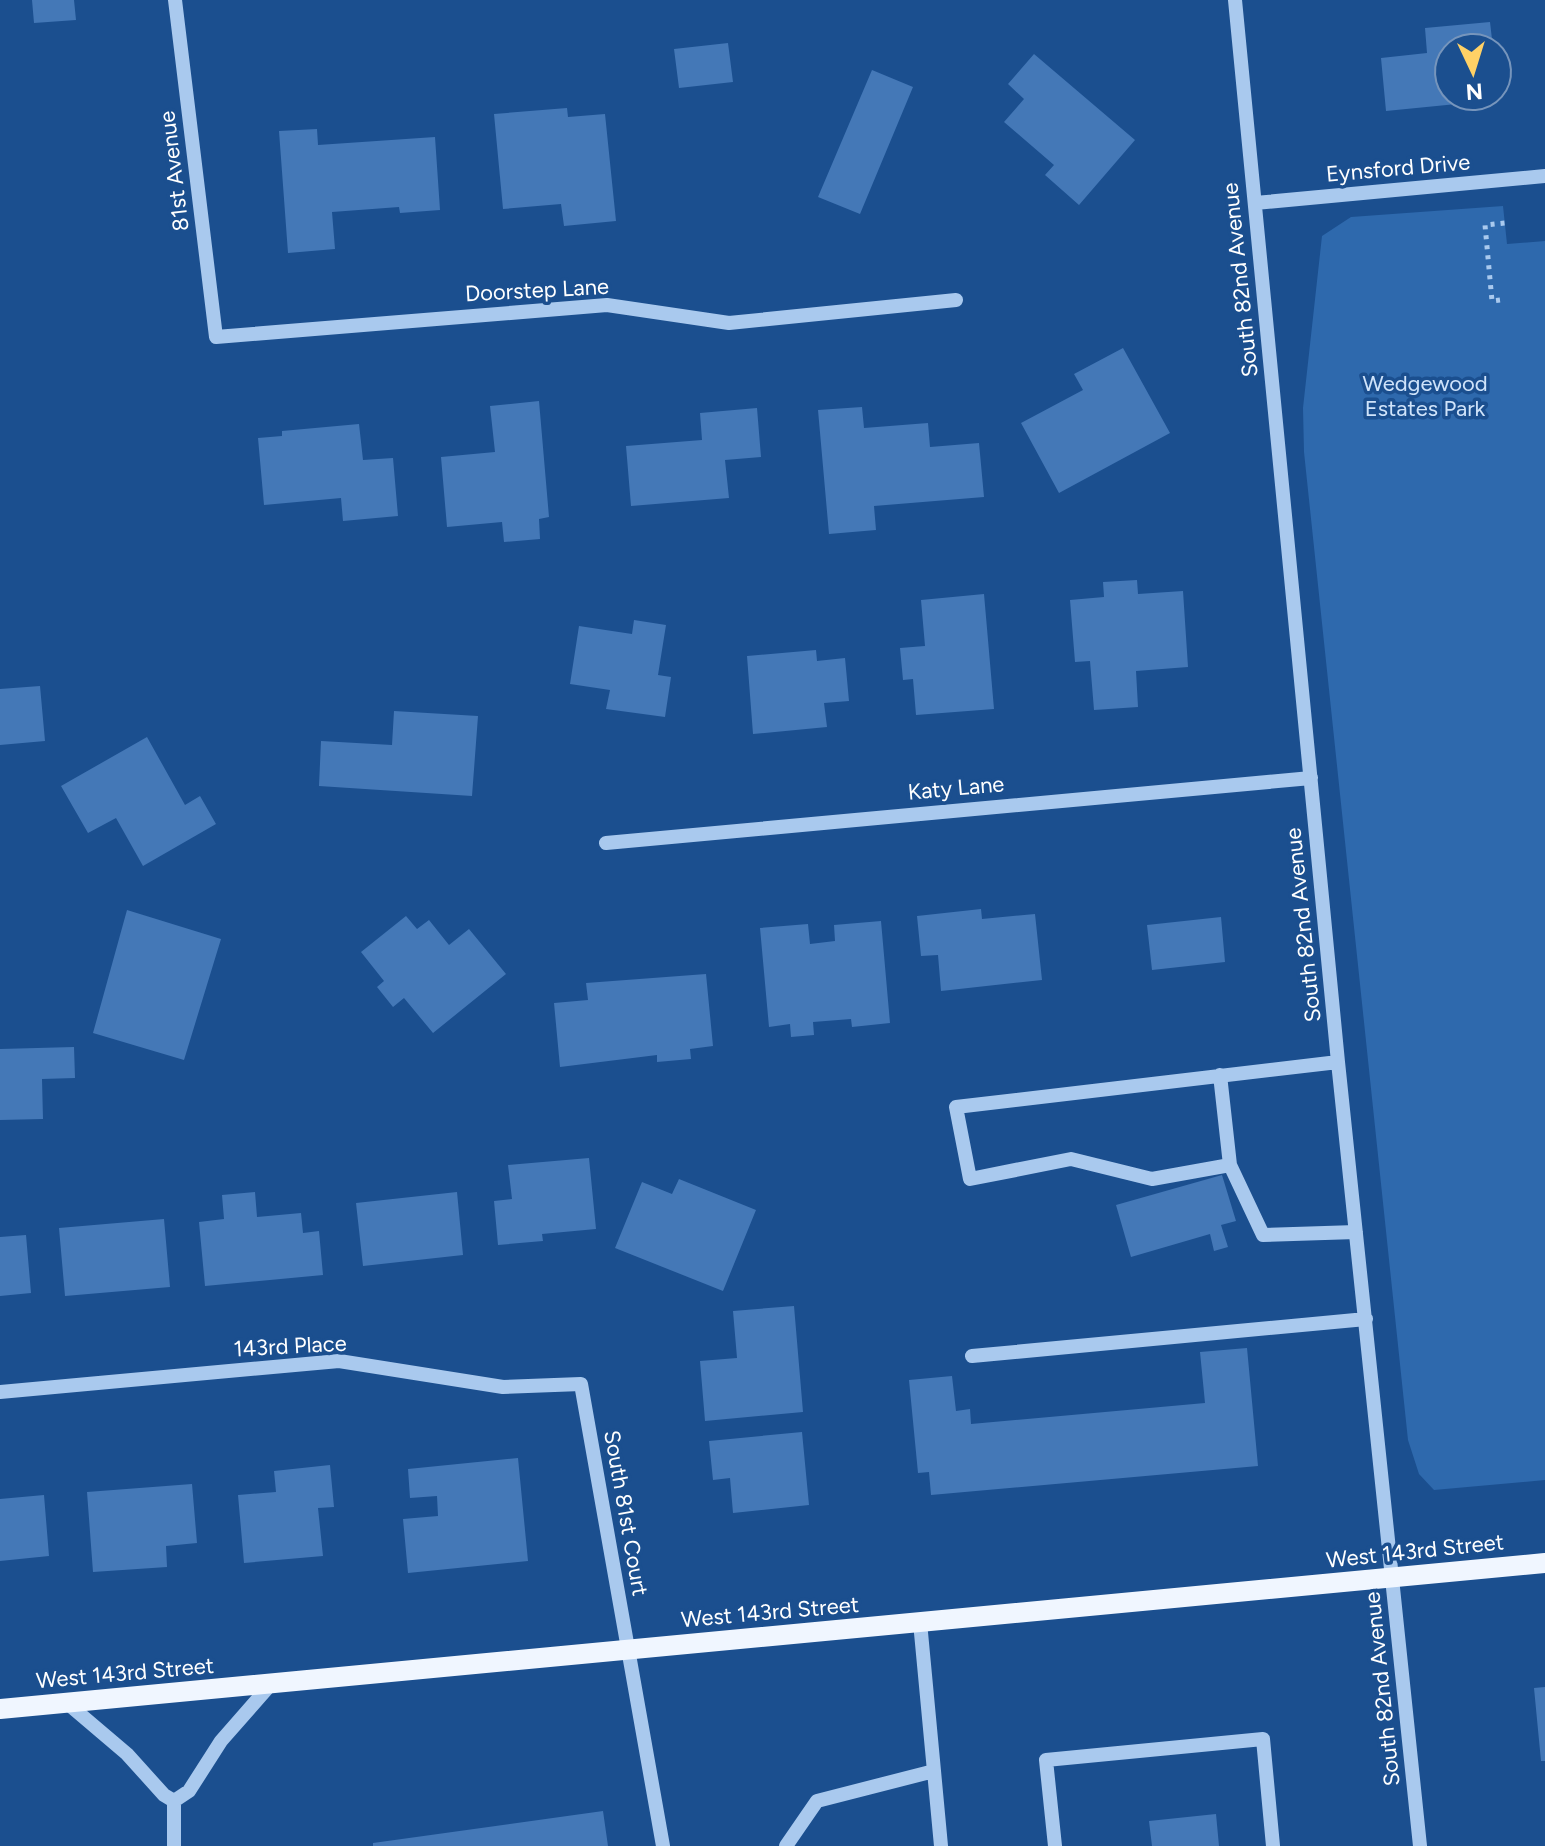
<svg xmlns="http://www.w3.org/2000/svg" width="1545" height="1846" viewBox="0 0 1545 1846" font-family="Figtree,sans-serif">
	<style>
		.green { fill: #2e69ad }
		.building { fill: #4478b7 }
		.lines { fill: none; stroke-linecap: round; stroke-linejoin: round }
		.path { stroke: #a9c9ee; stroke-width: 5; stroke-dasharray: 4 6; stroke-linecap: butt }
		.minor { stroke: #a9c9ee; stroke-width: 14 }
		.major { stroke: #f0f6ff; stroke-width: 20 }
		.labels { text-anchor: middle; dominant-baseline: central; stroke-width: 7; stroke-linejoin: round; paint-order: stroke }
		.street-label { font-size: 22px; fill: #fff; stroke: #1b4f8f }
		.park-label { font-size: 22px; fill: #cfe3fa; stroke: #1b4f8f }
	</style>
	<rect width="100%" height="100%" fill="#1b4f8f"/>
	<path class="green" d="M1503,206L1507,244L1545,241V1480L1434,1490L1419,1474L1408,1440L1304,452L1303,408L1322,236L1351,217Z"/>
	<path class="building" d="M32,0H74L76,20L34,23Z
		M1490,22L1493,48H1449V96H1486L1487,101L1386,111L1381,58L1427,53L1425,28Z
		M728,43L733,82L679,88L674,49Z
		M1034,54L1135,140L1079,205L1045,175L1054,165L1004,122L1024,99L1008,84Z
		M872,70L913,87L860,214L818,197Z
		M567,108L568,117L605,114L616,221L564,226L561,204L503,209L494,114Z
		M317,129L318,145L435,137L440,210L400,213L399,207L332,212L335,249L288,253L279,131Z
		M1123,348L1170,433L1059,493L1021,423L1083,390L1074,374Z
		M539,401L549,517L539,519L540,539L504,542L502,522L447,527L441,457L495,452L490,406Z
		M862,407L864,428L928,423L930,447L979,443L984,497L874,506L876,530L829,534L818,410Z
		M757,408L761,457L725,460L729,498L631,506L626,446L702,440L700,413Z
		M359,424L363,460L393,458L398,516L343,521L341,498L264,505L258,438L282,436V431Z
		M1137,580L1138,594L1183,591L1188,667L1136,671L1138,707L1094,710L1090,661L1075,662L1070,600L1104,597L1103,582Z
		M984,594L994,709L916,715L913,679L903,680L900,648L925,646L921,600Z
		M634,620L666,625L658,675L671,677L665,717L606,709L610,690L570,684L579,626L632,634Z
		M816,650L817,661L845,658L849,701L824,703L827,727L753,734L747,656Z
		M40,686L45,741L0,745V689Z
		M394,711L478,716L472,796L319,786L321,741L392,745Z
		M147,737L185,805L200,796L216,824L143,866L116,818L88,833L61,786Z
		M981,909L982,919L1035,914L1042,980L941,991L938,955L921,956L917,916Z
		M127,910L221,939L184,1060L93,1033Z
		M406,916L417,929L429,920L449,945L469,929L506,974L433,1033L404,998L393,1007L377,987L384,981L361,952Z
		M1221,917L1225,962L1152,970L1147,925Z
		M881,921L890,1023L852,1027L851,1019L813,1022L814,1035L791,1037L790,1024L769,1027L760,928L808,924L810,944L835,941L834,925Z
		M706,974L713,1046L690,1049L691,1059L657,1062V1055L560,1067L554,1003L588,1000L586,983Z
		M74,1047L75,1078L42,1079L43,1119L0,1120V1049Z
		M589,1158L596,1229L542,1234L543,1241L498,1245L494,1201L512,1199L508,1165Z
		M1222,1175L1236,1221L1221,1225L1228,1247L1214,1251L1210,1234L1131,1257L1116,1205Z
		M679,1179L756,1210L723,1291L615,1248L642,1182L672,1194Z
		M255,1192L257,1217L301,1213L303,1233L319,1231L323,1275L205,1286L199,1222L224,1219L222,1195Z
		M457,1192L463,1255L363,1266L356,1203Z
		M164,1219L170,1287L65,1296L59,1228Z
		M26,1235L31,1293L0,1296V1237Z
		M794,1306L803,1412L705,1421L700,1361L737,1358L733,1311Z
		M1247,1348L1258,1466L931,1495L929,1472L918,1473L909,1380L952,1376L956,1411L970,1409L971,1424L1205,1403L1200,1352Z
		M802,1432L809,1505L733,1513L730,1478L713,1480L709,1441Z
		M518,1458L528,1561L408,1573L403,1519L438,1516L437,1496L410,1498L408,1469Z
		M330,1465L334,1507L318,1508L323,1556L244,1563L238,1495L276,1492L274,1471Z
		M192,1484L197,1543L166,1546L167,1567L93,1572L87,1492Z
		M44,1495L49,1556L0,1561V1499Z
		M1545,1687V1761H1541L1534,1688Z
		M603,1811L608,1846H373V1843Z
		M1216,1814L1219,1846H1152L1149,1821Z"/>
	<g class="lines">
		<path class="path" d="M1500,300L1492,301L1485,225L1505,223"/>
		<path class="minor" d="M175,0L216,337L607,305L729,323L956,300
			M1235,0L1338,1062L1420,1846
			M1255,203L1545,176
			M606,843L1311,778
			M1338,1062L956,1107L970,1179L1071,1159L1152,1179L1230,1165L1263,1235L1356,1232
			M1220,1075L1230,1165
			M972,1356L1366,1319
			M0,1392L339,1361L503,1387L581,1384L663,1846
			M67,1703L127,1754L164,1795L174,1801L189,1791L221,1741L272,1683
			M934,1771L941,1846
			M174,1801V1846
			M786,1846L817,1801L934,1771L920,1622
			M1055,1846L1046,1760L1263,1739L1273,1846"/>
		<path class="major" d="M0,1709L1545,1563"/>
	</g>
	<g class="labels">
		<g class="street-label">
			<text transform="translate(1398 168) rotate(-5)">Eynsford Drive</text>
			<text transform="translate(174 171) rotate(-97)">81st Avenue</text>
			<text transform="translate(1240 280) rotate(-96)">South 82nd Avenue</text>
			<text transform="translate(537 290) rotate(-3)">Doorstep Lane</text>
			<text transform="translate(956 788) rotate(-5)">Katy Lane</text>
			<text transform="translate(1303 925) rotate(-96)">South 82nd Avenue</text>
			<text transform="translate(290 1346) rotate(-3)">143rd Place</text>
			<text transform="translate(626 1513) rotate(80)">South 81st Court</text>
			<text transform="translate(1415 1551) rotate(-6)">West 143rd Street</text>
			<text transform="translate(770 1612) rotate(-5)">West 143rd Street</text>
			<text transform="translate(125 1673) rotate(-5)">West 143rd Street</text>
			<text transform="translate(1382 1689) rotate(-96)">South 82nd Avenue</text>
		</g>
		<g class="park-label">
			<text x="1425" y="383">Wedgewood<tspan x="1425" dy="25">Estates Park</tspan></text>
		</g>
	</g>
	<g transform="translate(1473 72) rotate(176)"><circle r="38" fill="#1b4f8f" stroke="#7695bc" stroke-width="2"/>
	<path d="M0-6L14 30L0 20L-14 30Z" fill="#ffd166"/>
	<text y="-12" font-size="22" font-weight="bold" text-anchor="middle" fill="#ffffff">N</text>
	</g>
</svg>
